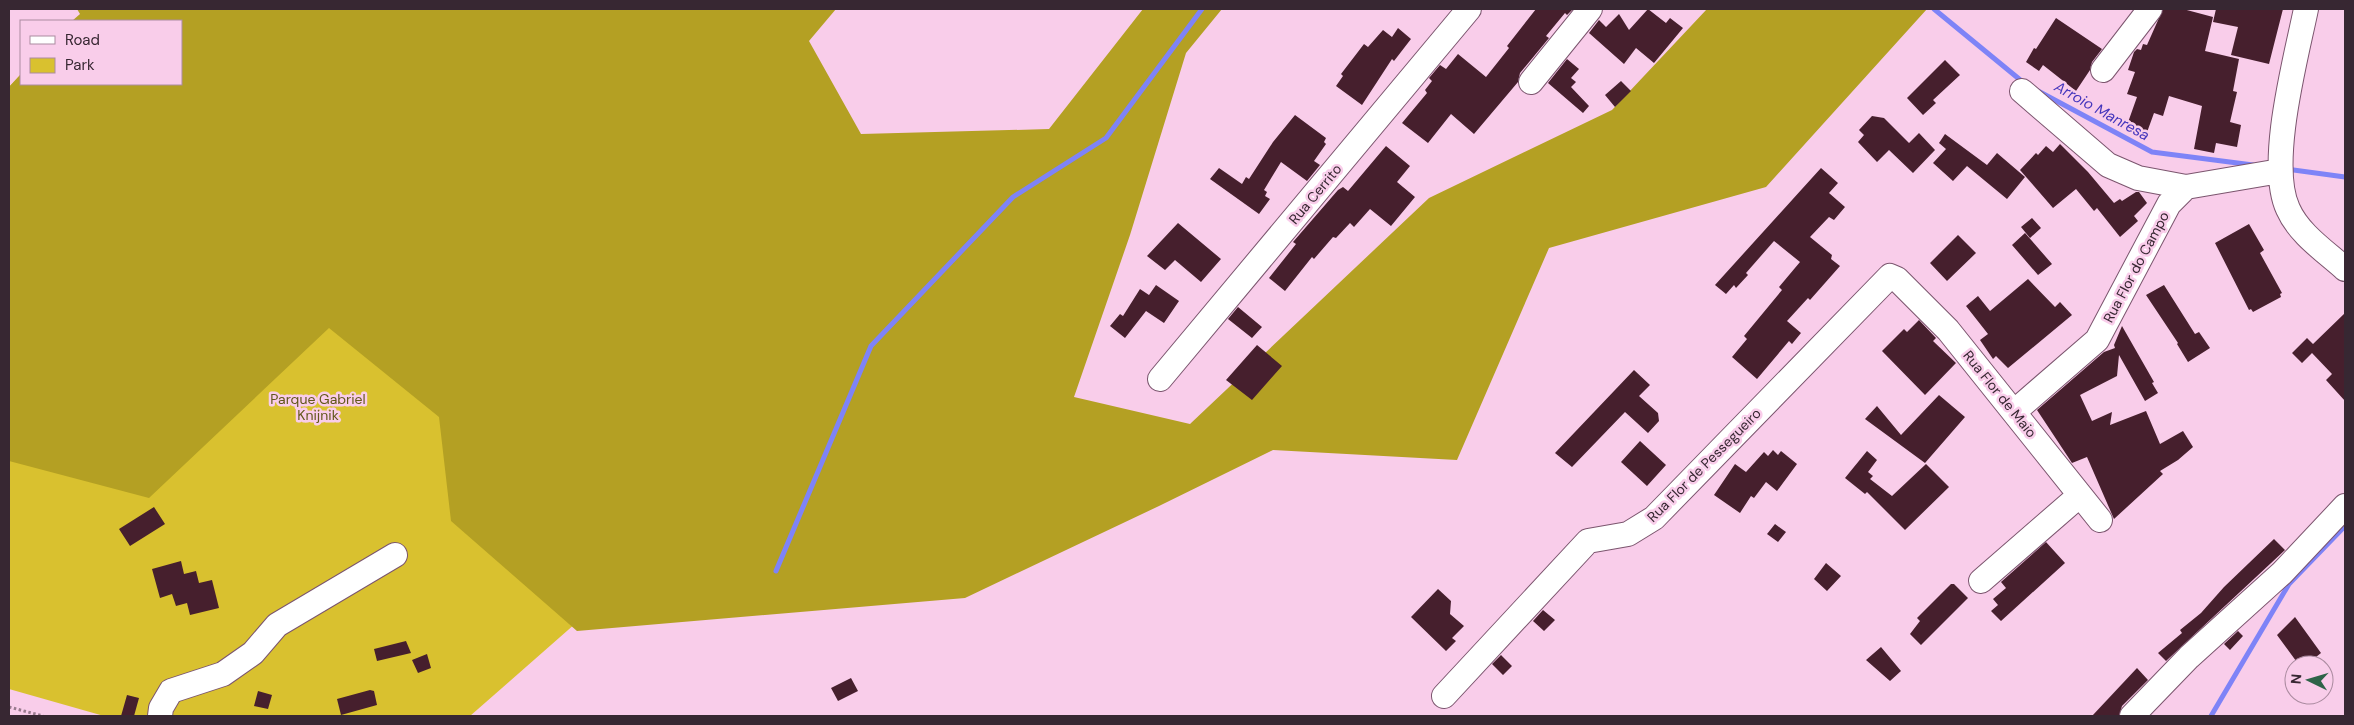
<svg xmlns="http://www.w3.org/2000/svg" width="2354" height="725" viewBox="0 0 2354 725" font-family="'DM Sans',sans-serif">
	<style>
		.green { fill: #d9c12f }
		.forest { fill: #b4a023 }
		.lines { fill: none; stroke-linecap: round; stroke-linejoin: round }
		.stream { stroke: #7e83f7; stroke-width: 5 }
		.building { fill: #461f2d }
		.minor-casing { stroke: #7b556e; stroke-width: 26 }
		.path { stroke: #997b8f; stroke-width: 3; stroke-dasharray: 2.5 2.5; stroke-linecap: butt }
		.minor { stroke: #fff; stroke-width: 24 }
		.labels { text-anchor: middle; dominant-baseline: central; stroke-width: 5; stroke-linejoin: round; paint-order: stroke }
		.street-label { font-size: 14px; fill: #372732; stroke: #f9cdea }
		.park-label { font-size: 14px; fill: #62571b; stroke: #f9cdea }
		.water-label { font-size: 15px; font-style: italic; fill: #4435bc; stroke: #f9cdea }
	</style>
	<rect width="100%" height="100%" fill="#f9cdea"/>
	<path class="green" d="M21,74V84H181L732,486L470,716H104L9,689V87Z"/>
	<path class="forest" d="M77,9H836L809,41L861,134L1049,129L1143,9H1222L1186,53L1130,235L1074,397L1190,424L1429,198L1612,110L1707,9H1927L1766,187L1549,248L1457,460L1273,450L1159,506L965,598L577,631L451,521L439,417L329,328L149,498L9,461V87L21,74V84H181V21H72L80,14Z"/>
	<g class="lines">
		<path class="stream" d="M1934,9L2024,83
			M2038,91L2152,152L2253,165
			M2286,169L2345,177
			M776,571L871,346L1013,197L1106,138L1202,9
			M2211,716L2289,584L2345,526"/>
	</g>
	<path class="building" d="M1536,9H1573L1567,15L1565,13L1546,36L1549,38L1520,73L1518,82L1474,134L1451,114L1428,143L1402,123L1427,93L1425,90L1432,81L1429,78L1440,65L1446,69L1458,54L1486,77L1509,48L1507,46Z
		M1648,9L1666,23L1670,18L1683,28L1654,63L1636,48L1624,64L1589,33L1599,20L1606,27L1619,14L1629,30Z
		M2163,9H2183L2213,17L2205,51L2239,59L2233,91L2237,92L2230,122L2241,125L2237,147L2216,143L2214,153L2194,149L2202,106L2169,96L2163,116L2154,113L2146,135L2126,128L2137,97L2127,94L2135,72L2128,70L2134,52L2137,49L2141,50L2143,44L2147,45Z
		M2216,9H2283L2269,64L2231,55L2238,27L2213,22Z
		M2056,18L2102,49L2092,62L2090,70L2076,91L2043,65L2039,71L2026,62L2034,48L2036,49Z
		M1398,28L1411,39L1394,61L1392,59L1362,105L1336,86L1343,76L1341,74L1364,44L1368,47L1383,30L1392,37Z
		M1567,59L1579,69L1571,78L1576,82L1571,87L1589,106L1583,113L1548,83Z
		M1945,60L1960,75L1933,100L1936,103L1923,115L1907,98Z
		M1621,81L1631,91L1615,107L1605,95Z
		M1295,115L1326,138L1324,142L1326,144L1314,161L1320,165L1307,181L1281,162L1264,190L1267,192L1265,196L1270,199L1259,214L1210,179L1219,168L1242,184L1246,177L1249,179L1273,142Z
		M1872,116L1884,118L1909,143L1919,133L1935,150L1913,173L1889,150L1877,162L1858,142L1864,135L1859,130Z
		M1945,134L1987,165L1997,153L2025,177L2007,199L1967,166L1953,181L1933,163L1946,149L1939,143Z
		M2060,144L2088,172L2114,203L2120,199L2122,201L2136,192H2139L2147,203L2134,216L2138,221L2120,237L2097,208L2094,211L2076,189L2053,208L2020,170L2036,153L2038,155L2046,146L2053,152Z
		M1386,146L1410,166L1397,182L1415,197L1391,226L1370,209L1354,227L1350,223L1336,238L1333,237L1314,259L1312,257L1285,291L1269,278L1296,244L1293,242L1338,190L1343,187L1348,191Z
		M1821,168L1838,183L1829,193L1845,207L1834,220L1829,217L1810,237L1832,255L1831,259L1840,266L1810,300L1808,298L1787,321L1801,333L1792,344L1789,341L1757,379L1732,357L1747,339L1744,336L1782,290L1779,287L1800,262L1774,241L1746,273L1748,275L1736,288L1734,285L1726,294L1715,285Z
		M2032,218L2041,228L2030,238L2021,227Z
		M1178,223L1221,259L1201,282L1175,260L1165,270L1147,256Z
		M2249,224L2264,250L2260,253L2282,293L2280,294L2281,297L2253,312L2251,309L2249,310L2215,243Z
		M2025,233L2052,264L2038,275L2012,245Z
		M1958,235L1976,253L1947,281L1930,263Z
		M2028,279L2055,307L2060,302L2072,315L2008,368L1996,356L1993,359L1980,340L1988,334L1966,306L1978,296L1990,311Z
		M1156,285L1179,301L1164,323L1146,311L1125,338L1110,326L1120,314L1123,316L1140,289L1149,295Z
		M2164,285L2195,334L2199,332L2210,348L2188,362L2177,344L2178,343L2146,295Z
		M1238,307L1262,327L1252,338L1228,319Z
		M2345,313V401L2326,380L2332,374L2312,353L2302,363L2292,353L2307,338L2313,344Z
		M1919,320L1936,338L1933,341L1956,363L1925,395L1882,351L1904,329L1907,332Z
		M2122,326L2154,382L2152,383L2158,393L2145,401L2119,355L2117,376L2080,395L2092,421L2112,412L2110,425L2146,411L2160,444L2183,431L2193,447L2178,460L2160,471L2163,474L2114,519L2087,457L2072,463L2037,410L2104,352L2115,348L2114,345Z
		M1257,345L1282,366L1252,400L1226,380Z
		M1634,370L1650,385L1639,396L1658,413L1659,421L1648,433L1625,412L1572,467L1555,453Z
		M1939,395L1965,417L1925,463L1865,419L1877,406L1901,435Z
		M1640,441L1666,465L1647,486L1621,462Z
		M1773,450L1778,455L1781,451L1797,464L1777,491L1766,482L1754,498L1751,496L1740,513L1714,495L1735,464L1746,472L1764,452L1768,456Z
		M1867,451L1877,460L1868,472L1873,476L1870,479L1892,496L1926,464L1949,487L1905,530L1867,492L1865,494L1845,478Z
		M154,507L165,524L130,546L119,529Z
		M1775,524L1786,532L1778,542L1767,534Z
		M2274,539L2285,550L2166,661L2158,653L2182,633L2180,630L2201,613L2224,587Z
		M2046,542L2065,563L2001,621L1991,611L1998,605L1993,599L2006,588L2001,582Z
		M181,561L184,574L196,571L199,583L212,580L219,608L190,615L187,603L176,606L172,594L160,598L152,569Z
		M1826,563L1841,576L1827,591L1814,579Z
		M1951,584H1954L1968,598L1921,645L1910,634L1920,621L1917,618Z
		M1438,589L1451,601L1450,614L1464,626L1452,638L1456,641L1446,651L1411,617Z
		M1543,610L1555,620L1544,631L1533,621Z
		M2295,617L2321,653L2306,665H2299L2277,635Z
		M2238,631L2243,636L2230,650L2224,644Z
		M406,641L411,653L377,661L374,649Z
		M1881,647L1901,671L1890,681L1866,660Z
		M427,654L431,668L418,673L412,660Z
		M1501,655L1512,666L1503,675L1492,664Z
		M2137,668L2148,680L2122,706L2119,716H2092Z
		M851,678L858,691L838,701L831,688Z
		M370,690L374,691L377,705L341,715L337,699Z
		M258,691L272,695L268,709L254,706Z
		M127,695L139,698L134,716H121Z"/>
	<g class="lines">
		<g class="minor-casing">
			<path id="minor" d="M2306,9C2296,58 2267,164 2288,209C2299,234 2325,251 2345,269
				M2103,70L2150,9
				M1531,82L1590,9
				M2022,91L2108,165L2138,178L2186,187
				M1160,379L1469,9
				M2015,411L2097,340L2169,204L2186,187L2280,171
				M1981,581L2080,495
				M1444,696L1588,541L1628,534L1654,518L1890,276L1897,279L1948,330L2100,520
				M160,716L161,708L171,691L223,674L253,653L277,625L395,555
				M2132,716L2189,657L2282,573L2345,506"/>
		</g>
		<path class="path" d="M9,707L43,716"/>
		<use href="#minor" class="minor"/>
	</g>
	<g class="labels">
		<g class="street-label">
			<text transform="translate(1315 194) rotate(-50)">Rua Cerrito</text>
			<text transform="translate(2136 267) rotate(-62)">Rua Flor do Campo</text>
			<text transform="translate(2000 394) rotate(51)">Rua Flor de Maio</text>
			<text transform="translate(1704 465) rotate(-45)">Rua Flor de Pessegueiro</text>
		</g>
		<g class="park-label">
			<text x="318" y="399">Parque Gabriel<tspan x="318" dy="16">Knijnik</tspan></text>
		</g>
		<g class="water-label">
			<text transform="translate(2102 111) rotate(29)">Arroio Manresa</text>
		</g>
	</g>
	<rect width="2354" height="725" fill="none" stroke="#372732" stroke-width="20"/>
	<rect x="20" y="20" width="162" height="65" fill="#f9cdea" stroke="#ab8ba0"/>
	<rect x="30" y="36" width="25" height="8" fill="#ffffff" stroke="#ab8ba0"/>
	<text x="65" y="45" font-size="15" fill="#372732">Road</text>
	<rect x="30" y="58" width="25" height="15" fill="#d9c12f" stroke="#ab8ba0"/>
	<text x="65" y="70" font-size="15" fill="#372732">Park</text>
	<g transform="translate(2309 680) rotate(275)"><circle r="24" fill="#f9cdea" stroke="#ab8ba0"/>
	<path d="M0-4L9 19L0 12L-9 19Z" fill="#2e6348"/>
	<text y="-8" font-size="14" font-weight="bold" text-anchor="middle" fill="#372732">N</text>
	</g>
</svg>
